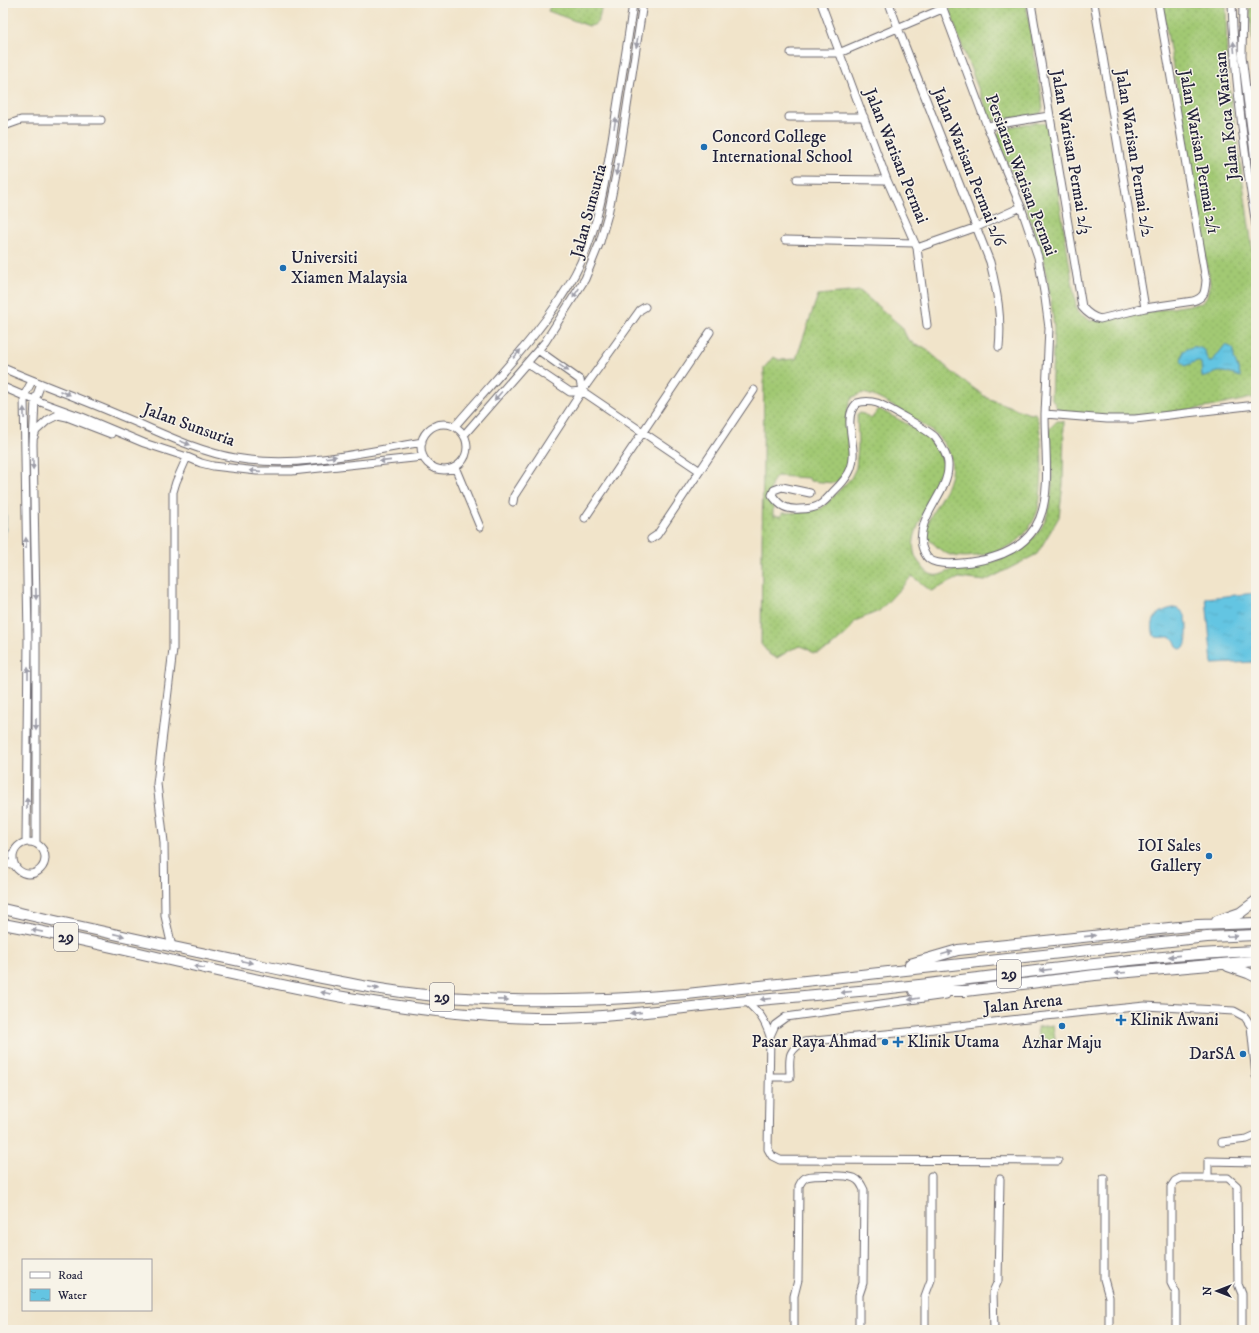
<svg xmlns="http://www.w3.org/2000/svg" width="1259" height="1333" viewBox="0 0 1259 1333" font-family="'IM FELL DW Pica',serif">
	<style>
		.grass { fill: url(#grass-dots); stroke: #627657 }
		.water { fill: url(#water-ripples); stroke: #43748e }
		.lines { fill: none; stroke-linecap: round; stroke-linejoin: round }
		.minor-casing { stroke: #6a666d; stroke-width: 9 }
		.highway-casing { stroke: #6a666d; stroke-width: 12 }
		.minor { stroke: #fff; stroke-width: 7 }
		.highway { stroke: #fff; stroke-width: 10 }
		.oneway { fill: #9c9ca7 }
		.poi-dot { fill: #1f6fb2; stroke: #f7f3e8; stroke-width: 1.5 }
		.labels { text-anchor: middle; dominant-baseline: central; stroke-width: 3; stroke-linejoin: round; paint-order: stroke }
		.shield { fill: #f7f3e8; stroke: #62616f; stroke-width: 1 }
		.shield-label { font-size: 16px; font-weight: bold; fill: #22223b }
		.street-label { font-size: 17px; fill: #22223b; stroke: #f7f3e8 }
		.poi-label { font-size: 17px; fill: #22223b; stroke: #f7f3e8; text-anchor: start }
	</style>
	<defs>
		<pattern id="grass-dots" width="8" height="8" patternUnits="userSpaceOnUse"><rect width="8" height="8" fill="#a2c973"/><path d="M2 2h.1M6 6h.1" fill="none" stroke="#8bac64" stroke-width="1.8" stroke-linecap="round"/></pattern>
		<pattern id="water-ripples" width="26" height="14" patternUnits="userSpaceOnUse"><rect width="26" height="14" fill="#64c5e2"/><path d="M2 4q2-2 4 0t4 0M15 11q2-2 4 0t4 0" fill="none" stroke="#56a9c3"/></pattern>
	</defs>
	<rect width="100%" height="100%" fill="#f7f3e8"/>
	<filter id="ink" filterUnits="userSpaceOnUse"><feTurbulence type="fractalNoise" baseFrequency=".025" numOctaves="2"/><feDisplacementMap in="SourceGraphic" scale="8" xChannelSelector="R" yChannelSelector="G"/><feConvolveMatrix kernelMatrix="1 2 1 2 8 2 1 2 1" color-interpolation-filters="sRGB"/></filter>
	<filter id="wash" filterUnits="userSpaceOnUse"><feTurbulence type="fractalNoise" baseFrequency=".012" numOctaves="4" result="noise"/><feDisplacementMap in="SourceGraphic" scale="16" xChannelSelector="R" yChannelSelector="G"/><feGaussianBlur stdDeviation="0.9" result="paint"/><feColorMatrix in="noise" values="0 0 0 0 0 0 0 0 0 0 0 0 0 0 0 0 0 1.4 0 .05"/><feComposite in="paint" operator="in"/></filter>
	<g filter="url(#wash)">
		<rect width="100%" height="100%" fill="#f1e4ca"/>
		<path class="grass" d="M552,3H602C600,12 601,26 589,26L548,11Z
			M948,3H1026L1043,107L1041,113L1036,115L996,121L992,120L988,114L957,33Z
			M1162,3H1226L1227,71L1256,275V397L1210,407L1153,415L1102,416L1065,413L1057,408L1051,397L1054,328L1051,301L1044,263L1024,201L1002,151L997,135L1002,129C1009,127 1037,121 1043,123C1045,124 1046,125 1048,127L1077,312L1091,321L1202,303L1207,296L1210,283Z
			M1249,3H1256V79L1250,13Z
			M860,291L902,327L907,338L915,345L924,347L953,373L987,398L1030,414L1035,413C1044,428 1043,492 1038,509C1035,520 1029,529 1022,537C1008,552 966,562 948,554C943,552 939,549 935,545C932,542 927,539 926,534C925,520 943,497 948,484C963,446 929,428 901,411C889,404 877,396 863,393L853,397C836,417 864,476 834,483L810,481L809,478L777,476C770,483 770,490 770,500H773V516H782V513L806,512L822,508L851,478L856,468L858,446L857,414C862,411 866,416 871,419L879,409C902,422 932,433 942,459C953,486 893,535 921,565C924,569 928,574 933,575C940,577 947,571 953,570C964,567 975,565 986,563C1008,559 1025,548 1039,531C1057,507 1052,462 1049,433L1050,428L1057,421H1064L1063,484L1059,517L1037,554L985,581L959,578L931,591L912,576L879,611L855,621L849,631L830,648L818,653H813L808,649L801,646L792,649L777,658L770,655L761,644L764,368L773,357L780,360L796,359L818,295Z
			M1053,1025L1056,1046L1039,1049L1037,1027Z"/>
		<path class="water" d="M1225,345L1231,347L1234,350V358L1241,377C1233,375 1226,371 1218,372C1212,373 1208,378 1202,377L1201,363L1197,361L1185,366L1181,361L1183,351C1191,347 1196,344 1205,351L1207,359L1209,362H1212Z
			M3,474C6,500 8,523 3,549Z
			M1256,593V662L1212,664L1206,598Z
			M1173,608C1187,609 1187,621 1187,632C1187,638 1187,643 1184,648L1180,649L1177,647C1173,630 1164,641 1154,636C1149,620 1157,611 1173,608Z"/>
	</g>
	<g filter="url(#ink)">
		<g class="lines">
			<g class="minor-casing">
				<path id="minor" d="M821,3L887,180L917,248L927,325
					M889,3L898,28L990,262C997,291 1002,317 999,347
					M941,3L987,126L1021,207L1038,257L1045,298L1049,328L1045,414L1107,419H1135L1256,405
					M1031,3L1082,307C1087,313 1092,317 1100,319L1145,308L1193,301C1205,297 1205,292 1206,280L1158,3
					M1094,3L1145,308
					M1232,3C1234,77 1244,151 1256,225
					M1243,3L1242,56L1256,169
					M791,53H839L942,9
					M789,117H864
					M987,126L1049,116
					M3,128L7,125L21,120H101
					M797,179L887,180
					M785,240L915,243
					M917,248L977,227L1021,207
					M538,350L580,380L582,391
					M527,363L570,392L582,391L700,471
					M3,368C42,385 82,399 121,416C158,431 195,451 235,458C297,469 361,453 422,442
					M3,387L24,396L82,417L144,443L187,457L201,463L213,466L257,471H292L423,457
					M421 447a23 23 0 1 1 46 0a23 23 0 1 1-46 0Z
					M455,426C496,378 545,330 575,274C600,228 607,171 615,120C621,81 628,42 633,3
					M464,435L545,342L585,279L600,242L608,214L618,165L643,3
					M34,437L36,431L48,420L58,415L67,417L111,434
					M455,467L480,527
					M810,493L782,487L774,490L772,495C780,506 786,510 800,509C817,509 822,505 833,492C840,485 848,477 851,468C858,450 845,425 852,410C853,408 855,405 857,403C864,401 870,401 877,403C886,406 929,431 935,437C941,445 949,457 948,467C948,493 916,517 922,546C923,550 926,557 929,559C939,567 965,563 977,561C1063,546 1045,481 1045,414
					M513,502L514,496L582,391L640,310L645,307
					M585,518L710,332
					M651,539L657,535L754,390
					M13 858a16 16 0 1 1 32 0a16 16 0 1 1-32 0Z
					M26,842L28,640L24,396L32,381
					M36,843V603L33,444L35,400L41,384
					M3,865L14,863
					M172,947L165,916L164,842L157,784L173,649V492L176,482L187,457
					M746,1001C760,1014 764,1018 770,1036L768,1149L772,1156L780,1160L1058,1161
					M770,1036L775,1025L786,1017L946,995
					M770,1077H790C790,1059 786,1051 804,1042L917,1031L1036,1017L1145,1006L1234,1011L1245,1017L1251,1026L1256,1076
					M1222,1142L1247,1139L1256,1135
					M1104,1178V1279L1109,1297V1330
					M1208,1178V1161L1256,1162
					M794,1330V1296L798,1280L799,1186C801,1182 803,1178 807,1177C814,1175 848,1175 854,1178C860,1181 861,1184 864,1190L863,1283L859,1295V1330
					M925,1330V1296L931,1280V1176
					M994,1330L993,1292L998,1281L1000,1179
					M1176,1330V1293L1171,1283V1187L1175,1181L1181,1178H1228L1237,1186L1238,1284L1242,1294V1330"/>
			</g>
			<g class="highway-casing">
				<path id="highway" d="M3,909C88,929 173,947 258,965C317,977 377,991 436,996C520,1003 603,1001 687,994L1207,937L1256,935
					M1217,921L1240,913L1256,901
					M3,924C179,957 354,1014 535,1018C602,1019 670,1009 737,1002C782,998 826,994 870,990C906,987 942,982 978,978C1070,967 1163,954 1256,951
					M910,964L958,950L1198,925L1256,923
					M1228,966L1248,973L1256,977
					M914,991H966L1095,975L1256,961"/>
			</g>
			<use href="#minor" class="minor"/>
			<use href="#highway" class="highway"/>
		</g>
		<defs><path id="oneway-solid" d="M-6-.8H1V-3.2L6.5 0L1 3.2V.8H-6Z"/></defs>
		<g class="oneway">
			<use href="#oneway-solid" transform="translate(637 42) rotate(99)"/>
			<use href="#oneway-solid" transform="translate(1234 47) rotate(-95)"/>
			<use href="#oneway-solid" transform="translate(615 123) rotate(-81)"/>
			<use href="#oneway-solid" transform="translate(617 170) rotate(101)"/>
			<use href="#oneway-solid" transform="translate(576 293) rotate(123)"/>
			<use href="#oneway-solid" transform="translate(517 354) rotate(-49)"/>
			<use href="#oneway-solid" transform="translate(564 368) rotate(35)"/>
			<use href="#oneway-solid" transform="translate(65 393) rotate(21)"/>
			<use href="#oneway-solid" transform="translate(498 396) rotate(131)"/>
			<use href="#oneway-solid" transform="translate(24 413) rotate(-91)"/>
			<use href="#oneway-solid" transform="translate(185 443) rotate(21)"/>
			<use href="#oneway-solid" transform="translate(331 457) rotate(-7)"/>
			<use href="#oneway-solid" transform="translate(385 461) rotate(174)"/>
			<use href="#oneway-solid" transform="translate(33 464) rotate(89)"/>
			<use href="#oneway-solid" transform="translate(255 471) rotate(-176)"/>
			<use href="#oneway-solid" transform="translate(26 543) rotate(-91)"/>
			<use href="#oneway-solid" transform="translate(36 594) rotate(89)"/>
			<use href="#oneway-solid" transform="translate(28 673) rotate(-90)"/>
			<use href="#oneway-solid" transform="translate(36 724) rotate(90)"/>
			<use href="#oneway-solid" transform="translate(27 803) rotate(-90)"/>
			<use href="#oneway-solid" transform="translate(37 931) rotate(-169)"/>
			<use href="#oneway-solid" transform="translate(119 935) rotate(13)"/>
			<use href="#oneway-solid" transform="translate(1090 936) rotate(-6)"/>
			<use href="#oneway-solid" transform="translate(1232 936) rotate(-3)"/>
			<use href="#oneway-solid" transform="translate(947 953) rotate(-16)"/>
			<use href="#oneway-solid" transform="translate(1174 956) rotate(174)"/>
			<use href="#oneway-solid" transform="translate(247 962) rotate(12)"/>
			<use href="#oneway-solid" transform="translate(199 967) rotate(-168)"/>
			<use href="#oneway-solid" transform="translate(1045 970) rotate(173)"/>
			<use href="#oneway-solid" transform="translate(1120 973) rotate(175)"/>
			<use href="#oneway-solid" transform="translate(374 988) rotate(9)"/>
			<use href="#oneway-solid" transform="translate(846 992) rotate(175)"/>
			<use href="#oneway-solid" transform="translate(326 993) rotate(-168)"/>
			<use href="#oneway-solid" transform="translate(766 999) rotate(175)"/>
			<use href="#oneway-solid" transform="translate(914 999) rotate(171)"/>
			<use href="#oneway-solid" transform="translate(503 1000) rotate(1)"/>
			<use href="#oneway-solid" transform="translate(636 1013) rotate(174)"/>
		</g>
	</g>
	<g class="poi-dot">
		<circle cx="704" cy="147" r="4"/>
		<circle cx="283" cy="268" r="4"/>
		<circle cx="1209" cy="856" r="4"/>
		<path d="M1119 1014h4v4h4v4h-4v4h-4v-4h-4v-4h4z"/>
		<circle cx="1062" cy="1026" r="4"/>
		<circle cx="885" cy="1042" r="4"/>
		<path d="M896 1036h4v4h4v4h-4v4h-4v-4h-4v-4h4z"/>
		<circle cx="1243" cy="1054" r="4"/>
	</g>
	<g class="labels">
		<g class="shield">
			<rect x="54" y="923" width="24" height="28" rx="3"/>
			<rect x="997" y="960" width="24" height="28" rx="3"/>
			<rect x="430" y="983" width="24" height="28" rx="3"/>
		</g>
		<g class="shield-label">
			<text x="66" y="937">29</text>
			<text x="1009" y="974">29</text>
			<text x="442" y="997">29</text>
		</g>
		<g class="street-label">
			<text transform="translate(1227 116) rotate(-96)">Jalan Kota Warisan</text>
			<text transform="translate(1071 152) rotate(80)">Jalan Warisan Permai 2/3</text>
			<text transform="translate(1199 152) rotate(80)">Jalan Warisan Permai 2/1</text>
			<text transform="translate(1134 153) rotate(81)">Jalan Warisan Permai 2/2</text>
			<text transform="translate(896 156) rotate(68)">Jalan Warisan Permai</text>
			<text transform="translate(969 167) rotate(68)">Jalan Warisan Permai 2/6</text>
			<text transform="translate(1021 175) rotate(69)">Persiaran Warisan Permai</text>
			<text transform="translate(589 211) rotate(-75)">Jalan Sunsuria</text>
			<text transform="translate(189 425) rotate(20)">Jalan Sunsuria</text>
			<text transform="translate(1023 1004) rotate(-6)">Jalan Arena</text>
		</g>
		<g class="poi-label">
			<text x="712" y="137">Concord College<tspan x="712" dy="20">International School</tspan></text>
			<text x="291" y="258">Universiti<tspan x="291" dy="20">Xiamen Malaysia</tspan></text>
			<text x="1201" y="846" text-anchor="end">IOI Sales<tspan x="1201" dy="20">Gallery</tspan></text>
			<text x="1130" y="1020">Klinik Awani</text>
			<text x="877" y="1042" text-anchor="end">Pasar Raya Ahmad</text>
			<text x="907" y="1042">Klinik Utama</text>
			<text x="1062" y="1043" text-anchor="middle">Azhar Maju</text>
			<text x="1235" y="1054" text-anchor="end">DarSA</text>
		</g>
	</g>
	<rect width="1259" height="1333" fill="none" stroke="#f7f3e8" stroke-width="16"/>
	<rect x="22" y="1259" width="130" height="52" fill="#f7f3e8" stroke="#a29fa3"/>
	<rect x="30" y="1272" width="20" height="6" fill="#ffffff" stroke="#a29fa3"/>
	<text x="58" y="1279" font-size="12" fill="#22223b">Road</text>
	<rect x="30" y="1289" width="20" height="12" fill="url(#water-ripples)" stroke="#a29fa3"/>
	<text x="58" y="1299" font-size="12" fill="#22223b">Water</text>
	<g transform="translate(1217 1291) rotate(270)" stroke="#f7f3e8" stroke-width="3" paint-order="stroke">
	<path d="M0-3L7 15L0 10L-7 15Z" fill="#22223b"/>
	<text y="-6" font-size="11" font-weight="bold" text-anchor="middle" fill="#22223b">N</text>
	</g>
</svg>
